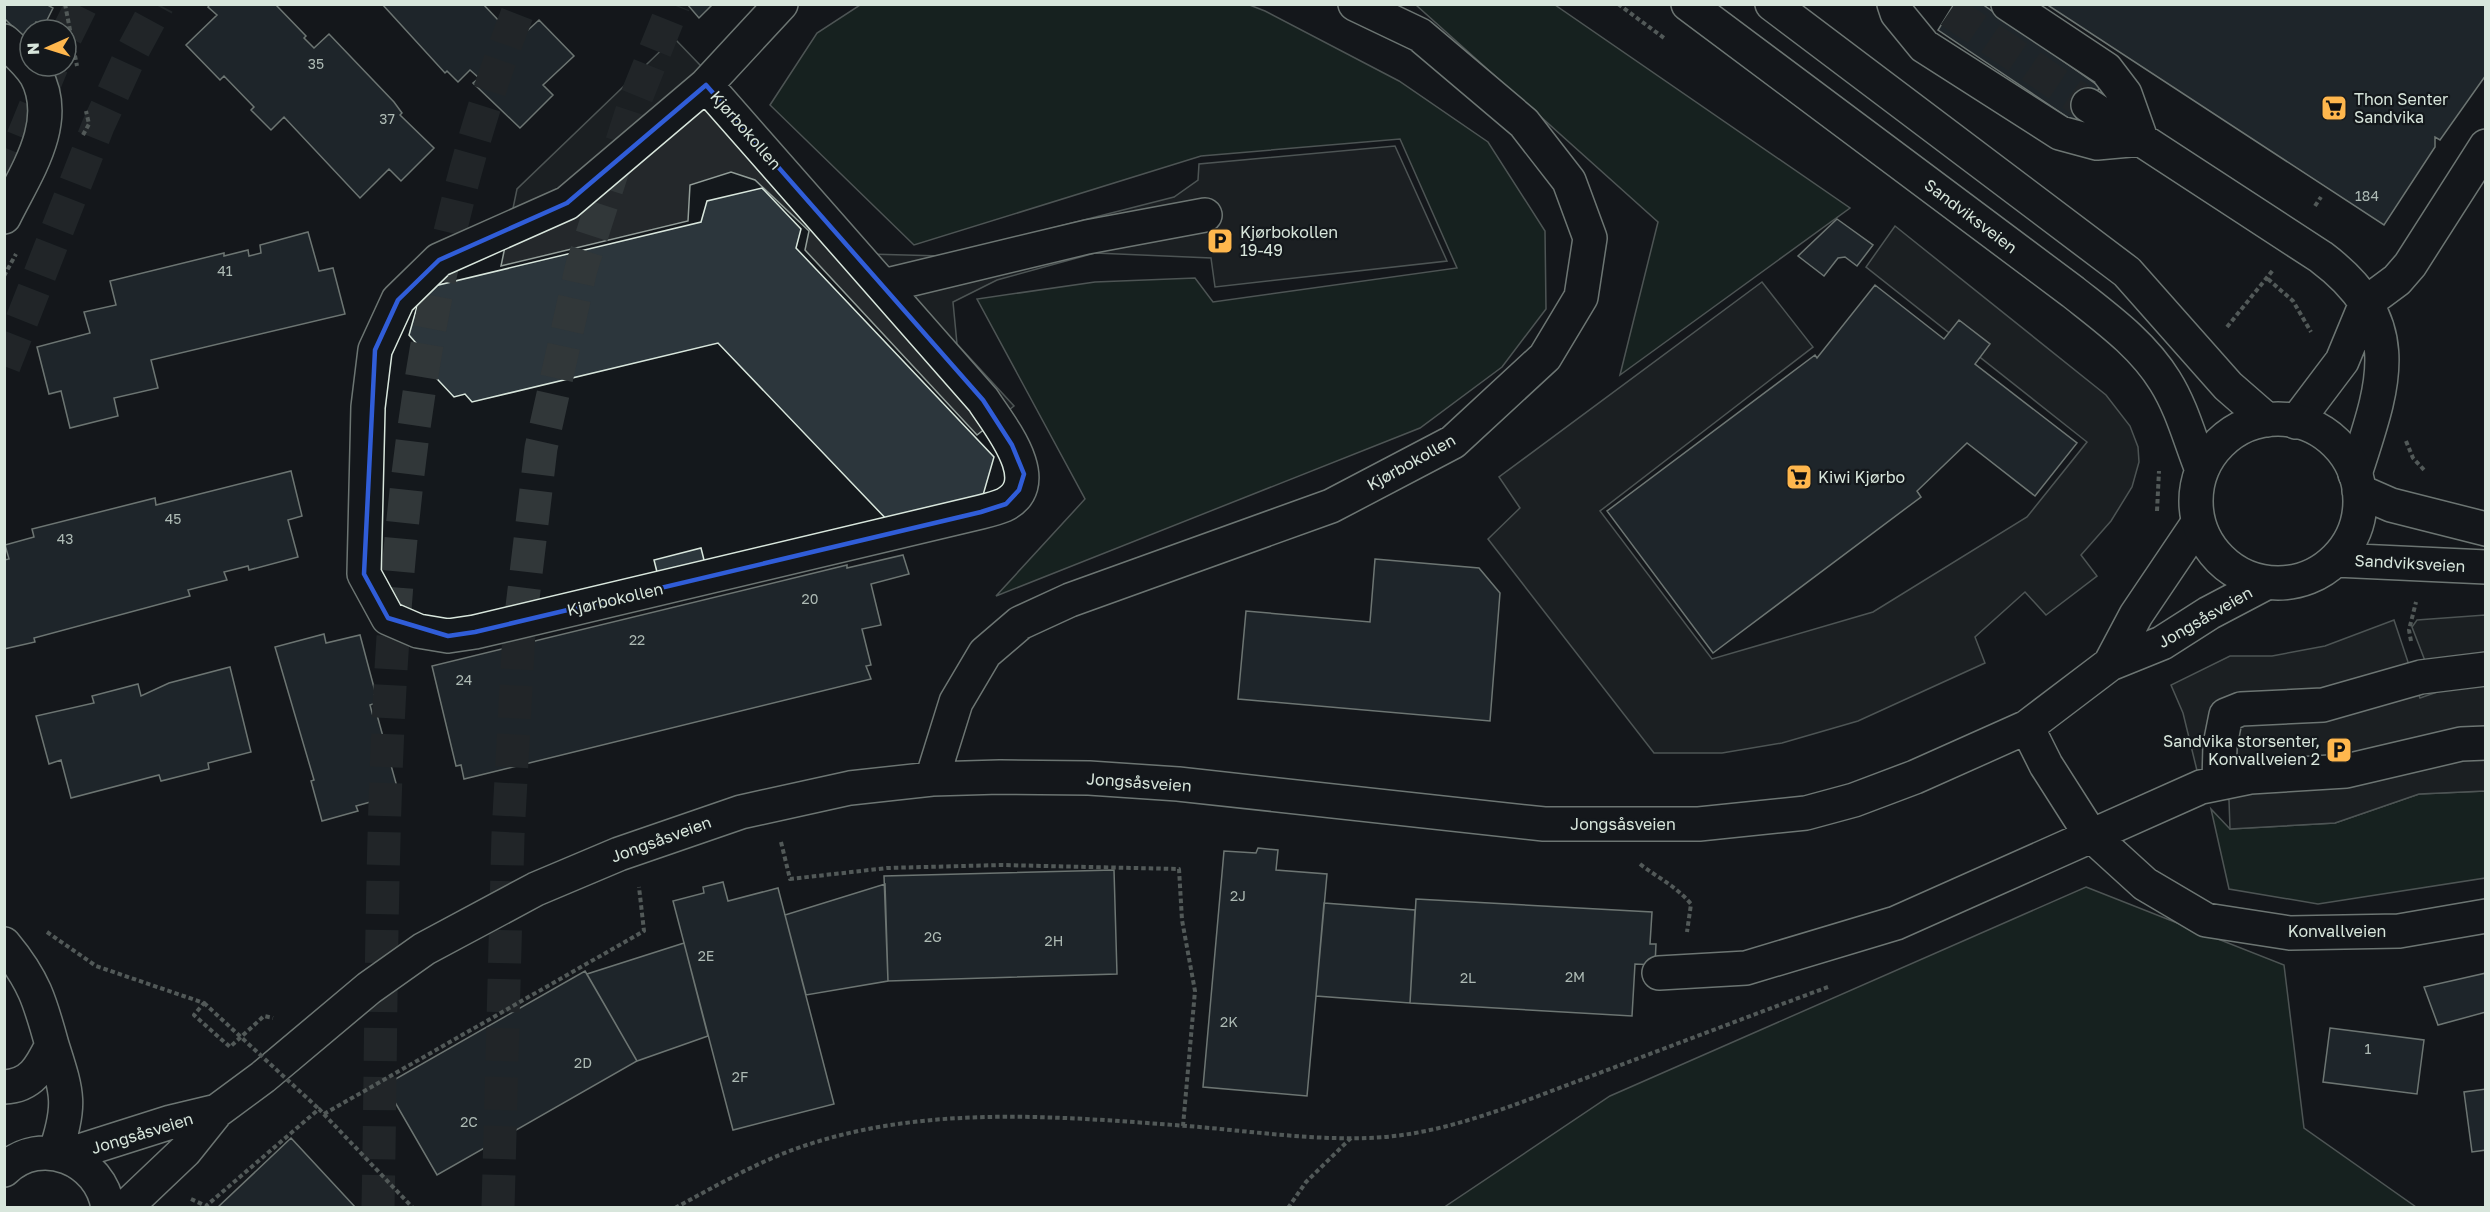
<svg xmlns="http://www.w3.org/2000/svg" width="2490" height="1212" viewBox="0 0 2490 1212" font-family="'Golos Text',sans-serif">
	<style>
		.green { fill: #1a2d24; stroke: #939e99; stroke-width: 1.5 }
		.parking { fill: #24282b; stroke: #939e99; stroke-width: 1.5 }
		.building { fill: #2c363c; stroke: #d8e6dc; stroke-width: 1.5 }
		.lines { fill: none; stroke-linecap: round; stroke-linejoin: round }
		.minor-tunnel { stroke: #313739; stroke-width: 33; stroke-dasharray: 33 16; stroke-linecap: butt }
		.major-tunnel { stroke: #313739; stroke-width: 33; stroke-dasharray: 33 16; stroke-linecap: butt }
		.highway-tunnel { stroke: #313739; stroke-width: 33; stroke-dasharray: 33 16; stroke-linecap: butt }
		.minor-casing { stroke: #d8e6dc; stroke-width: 36 }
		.major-casing { stroke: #d8e6dc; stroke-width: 36 }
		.path { stroke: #9da8a2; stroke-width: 4; stroke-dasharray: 4.5 3; stroke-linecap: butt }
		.minor { stroke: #14181c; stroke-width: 33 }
		.major { stroke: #14181c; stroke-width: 33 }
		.path-bridge { stroke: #9da8a2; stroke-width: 4; stroke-dasharray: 4.5 3; stroke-linecap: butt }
		.marked { fill: none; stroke: #305dd8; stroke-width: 4.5; stroke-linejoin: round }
		.labels { text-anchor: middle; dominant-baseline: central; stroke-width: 4.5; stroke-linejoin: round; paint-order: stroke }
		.number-label { font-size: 14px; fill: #adbab4 }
		.poi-label { font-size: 16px; fill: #d8e6dc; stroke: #14181c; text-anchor: start }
		.street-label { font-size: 16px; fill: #d8e6dc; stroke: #14181c }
	</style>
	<rect width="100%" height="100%" fill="#14181c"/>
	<path class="green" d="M860,5L1247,4L1265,11L1399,81L1488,142L1545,231L1546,309L1502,367L1420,428L996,596L1085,499L977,299L1095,282L1195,278L1213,302L1457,268L1400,139L1201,156L914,245L770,105L817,33Z
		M1416,5H1555L1850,208L1620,375L1658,222Z
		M2485,791V878L2318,904L2229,889L2211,809L2230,829L2335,823L2419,794Z
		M2086,887L2284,965L2304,1128L2416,1207L1443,1208L1610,1096Z"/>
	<path class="parking" d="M674,38L753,120L868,254L942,256L1174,197L1198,180L1199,164L1395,146L1447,261L1215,287L1211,258L1095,253L997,280L953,302L957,344L1014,406L977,435L805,250L809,231L755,180L731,172L690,185L688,221L501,266L517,189Z
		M1895,226L2106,395L2130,426L2138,447L2139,462L2132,487L2111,521L2081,555L2097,576L2046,615L2025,592L1975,637L1985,663L1858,721L1782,743L1722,753H1654L1488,539L1520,508L1499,477L1762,282L1813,347L1600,511L1712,659L1873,612L2027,517L2087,442L1866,267Z
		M2485,615V791L2419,794L2335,823L2230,829L2229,800L2201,787L2183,713L2171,685L2230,656H2272L2325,646L2394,620L2420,698L2437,692L2412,627L2417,620Z"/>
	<path class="building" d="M4,4H46L53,8L44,26L36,22L27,41L4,18Z
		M4,4H46L53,8L44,26L36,22L27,41L4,18Z
		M210,4H275L306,36L304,38L314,48L329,34L394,102L402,113L400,115L434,148L401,181L389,169L360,198L284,117L271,130L251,110L254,107L224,76L220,80L186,45L217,15L208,7Z
		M382,4H483L517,40L539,20L574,56L543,85L553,95L520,128L473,83L479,78L470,70L458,82L447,71L445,73Z
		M687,4H713L699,18Z
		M1954,4H1982L2100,87L2076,123L1938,30Z
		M2046,4H2486V75L2440,140L2435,137V147L2384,225Z
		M2046,4H2486V75L2440,140L2435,137V147L2384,225Z
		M762,188L801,229L796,248L994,457L981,502L891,524L718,343L472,402L465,394L454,397L423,364L422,350L409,335L422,289L701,222L707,201Z
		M1837,219L1873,245L1857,266L1845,257L1838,258L1824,276L1798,256Z
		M308,232L319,271L333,268L345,314L151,360L158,388L114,398L118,416L70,428L61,391L49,394L37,347L90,333L84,312L116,305L110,281L224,253V256L248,250L249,256L261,253L260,245Z
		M1875,285L1944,339L1959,320L1990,344L1975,364L2077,443L2035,496L1967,443L1917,491L1921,497L1713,653L1607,511L1815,355L1817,358Z
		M291,471L302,516L288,520L298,557L249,570L248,566L224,572L227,580L188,590L190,596L34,638L35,642L4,649V560L9,559L5,545L34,537L32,529L155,498L156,505Z
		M701,548L705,564L658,576L654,560Z
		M903,555L909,574L871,584L881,625L862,629L871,665L866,666L871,679L464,779L461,765L456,766L432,666L847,565V568Z
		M1375,559L1479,568L1500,593L1490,721L1238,699L1246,611L1370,622Z
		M324,634L326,643L360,635L376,695H374L376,703L370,705L373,716L377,715L399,794L356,806L358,811L322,821L311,781L314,780L275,647Z
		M230,667L251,752L208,763L209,769L161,781L159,775L71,798L61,760L49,764L36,716L94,703L92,696L138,684L141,696L169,683Z
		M1258,848L1278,850L1276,870L1327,874L1307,1096L1203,1087L1224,851L1256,853Z
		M1114,870L1117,974L888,981L884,876Z
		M723,882L728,901L778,888L834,1104L733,1130L673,901L704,893L703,887Z
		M885,884L888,981L806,995L785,915Z
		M1416,899L1652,912L1650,944H1656L1655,965L1635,964L1632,1016L1410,1003Z
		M1324,903L1415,910L1410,1003L1316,996Z
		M684,943L708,1036L637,1061L587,974Z
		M585,971L637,1061L437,1175L385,1085Z
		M2486,973V1012L2438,1025L2424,987Z
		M2330,1028L2424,1040L2417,1094L2323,1082Z
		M2486,1089V1150L2472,1152L2464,1092Z
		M291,1138L356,1208H217Z"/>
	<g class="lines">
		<path class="minor-tunnel" d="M1950,11L2088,105"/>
		<path class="major-tunnel" d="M66,36L82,4
			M4,183L52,66
			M4,366L98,126L130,56L158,4"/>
		<path class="highway-tunnel" d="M378,1208C386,805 370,385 521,4
			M498,1208L508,835L519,632L541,448L581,269L636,98L674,4"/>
		<g class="minor-casing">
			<path id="minor" d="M1894,4L1897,13L1924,46L2060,133L2097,143L2141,139L2125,94L2106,69L2008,4
				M4,41C15,51 28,62 36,75C62,123 25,174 4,217
				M706,85L983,400C999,425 1048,483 1004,505C997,508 989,510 981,512L475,632L448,636L418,631L388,618L364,574L368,407L375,350L398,300L439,260L567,203L706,85L781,4
				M2088,105L2321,257C2409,323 2384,384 2355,474
				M883,286L1087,237L1205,215
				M2296,422L2342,361L2366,303L2397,280L2410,265L2486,146
				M2110,664L2136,615L2198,523
				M2027,727L2046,765L2090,834L2145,884L2206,920L2290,933L2399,931L2486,916
				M932,779L956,702L985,653L1020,623L1070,600L1331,506L1453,442L1545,357L1581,297L1590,238L1569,181L1524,123L1420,35L1355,4
				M2219,783L2220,745L2226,715L2241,709L2323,705L2421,677L2486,669
				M4,944C34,980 40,1001 52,1045C41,1067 32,1086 4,1087
				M1659,973L1746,968L1896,923L2201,787L2250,777L2346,771L2461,744L2486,743
				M52,1045C67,1092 72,1104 55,1153
				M67,1155L171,1122L217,1111
				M4,1170C41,1134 101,1159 108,1208
				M125,1208L185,1151L217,1111L263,1077L369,988L424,949L536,889L619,854L741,812L850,788L932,779L1000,777L1089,778L1178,784L1544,824H1699L1806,813L1854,800L1915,777L2027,727L2110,664L2162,643L2209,613L2266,583"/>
		</g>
		<g class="major-casing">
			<path id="major" d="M1688,4L2073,292C2107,319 2142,344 2165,381C2182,408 2190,440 2202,470
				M1772,4L2127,272L2228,386L2267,420
				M2196 501a82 82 0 1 1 164 0a82 82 0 1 1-164 0Z
				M2359,491L2391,505L2486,529
				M2335,560L2486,567"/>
		</g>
		<path class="path" d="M65,4L77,66
			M1618,4L1664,38
			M83,135L89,124L86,111
			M2315,206L2321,197
			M4,276L16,254
			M2268,279L2293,301L2311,332
			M2227,327L2273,270
			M2406,441L2413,458L2426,472
			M2157,511L2159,471
			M2411,641L2409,630L2416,602
			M781,842L790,879L887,868L1001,865L1179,869L1182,920L1195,991L1183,1126
			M1640,864C1658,878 1676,886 1691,904L1687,932
			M47,932L96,966L204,1003L194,1015L230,1047L264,1016L273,1018
			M324,1114L644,931L639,887
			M191,1199L206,1206L319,1109L413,1208
			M675,1208C710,1189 745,1169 782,1154C910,1103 1053,1116 1187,1126C1252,1131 1319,1142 1385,1137C1454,1131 1521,1102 1586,1078C1666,1048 1747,1017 1828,987
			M1288,1208L1306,1182L1352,1137"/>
		<use href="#minor" class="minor"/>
		<use href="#major" class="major"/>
		<path class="path-bridge" d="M204,1003L319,1109"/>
	</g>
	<path d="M0 0H2490V1212H0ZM706,85L983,400L1012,445L1024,474L1019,490L1006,504L981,512L475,632L448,636L388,618L364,574L375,350L398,300L439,260L567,203Z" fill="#14181c" fill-opacity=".55" fill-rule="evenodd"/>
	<path class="marked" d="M706,85L983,400L1012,445L1024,474L1019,490L1006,504L981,512L475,632L448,636L388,618L364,574L375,350L398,300L439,260L567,203Z"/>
	<defs>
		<g id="supermarket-square" transform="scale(1.35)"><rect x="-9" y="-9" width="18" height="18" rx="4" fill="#ffb74d" stroke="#14181c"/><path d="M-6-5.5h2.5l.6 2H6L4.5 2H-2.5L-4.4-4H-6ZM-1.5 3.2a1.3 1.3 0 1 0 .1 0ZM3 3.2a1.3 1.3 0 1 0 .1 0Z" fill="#111"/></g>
		<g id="parking-square" transform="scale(1.35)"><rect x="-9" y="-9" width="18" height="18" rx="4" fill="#ffb74d" stroke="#14181c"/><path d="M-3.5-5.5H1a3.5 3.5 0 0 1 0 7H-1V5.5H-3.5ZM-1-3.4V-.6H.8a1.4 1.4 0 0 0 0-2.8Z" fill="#111"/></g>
	</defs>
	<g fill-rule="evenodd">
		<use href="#supermarket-square" x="2334" y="108"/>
		<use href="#parking-square" x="1220" y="241"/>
		<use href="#supermarket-square" x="1799" y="477"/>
		<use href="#parking-square" x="2339" y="750"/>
	</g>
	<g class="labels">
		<g class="number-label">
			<text x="316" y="63">35</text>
			<text x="387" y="118">37</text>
			<text x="2367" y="195">184</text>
			<text x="225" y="270">41</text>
			<text x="173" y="518">45</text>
			<text x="65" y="538">43</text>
			<text x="810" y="598">20</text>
			<text x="637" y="639">22</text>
			<text x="464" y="679">24</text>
			<text x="1238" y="895">2J</text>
			<text x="933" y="936">2G</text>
			<text x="1054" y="940">2H</text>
			<text x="706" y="955">2E</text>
			<text x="1575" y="976">2M</text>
			<text x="1468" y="977">2L</text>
			<text x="1229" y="1021">2K</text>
			<text x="2368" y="1048">1</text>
			<text x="583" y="1062">2D</text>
			<text x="740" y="1076">2F</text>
			<text x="469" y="1121">2C</text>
		</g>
		<g class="poi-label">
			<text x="2354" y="99">Thon Senter<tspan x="2354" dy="18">Sandvika</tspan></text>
			<text x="1240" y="232">Kjørbokollen<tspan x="1240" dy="18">19-49</tspan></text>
			<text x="1818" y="477">Kiwi Kjørbo</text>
			<text x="2320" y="741" text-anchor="end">Sandvika storsenter,<tspan x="2320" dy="18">Konvallveien 2</tspan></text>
		</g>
		<g class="street-label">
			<text transform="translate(746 130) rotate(49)">Kjørbokollen</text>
			<text transform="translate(1971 216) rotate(37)">Sandviksveien</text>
			<text transform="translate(1411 462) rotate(-29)">Kjørbokollen</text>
			<text transform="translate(2410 563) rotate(3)">Sandviksveien</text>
			<text transform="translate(615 599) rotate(-13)">Kjørbokollen</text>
			<text transform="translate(2205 617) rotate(-30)">Jongsåsveien</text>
			<text transform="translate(1139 782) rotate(4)">Jongsåsveien</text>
			<text x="1623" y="824">Jongsåsveien</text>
			<text transform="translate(661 839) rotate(-20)">Jongsåsveien</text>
			<text x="2337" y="931">Konvallveien</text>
			<text transform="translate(142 1133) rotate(-17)">Jongsåsveien</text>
		</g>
	</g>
	<rect width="2490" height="1212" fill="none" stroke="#d8e6dc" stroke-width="12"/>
	<g transform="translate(48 48) rotate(267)"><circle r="28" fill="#14181c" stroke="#626a69" stroke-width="1.5"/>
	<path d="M0-4.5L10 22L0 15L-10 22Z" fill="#ffb74d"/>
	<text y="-9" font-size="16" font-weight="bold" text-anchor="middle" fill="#d8e6dc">N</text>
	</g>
</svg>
